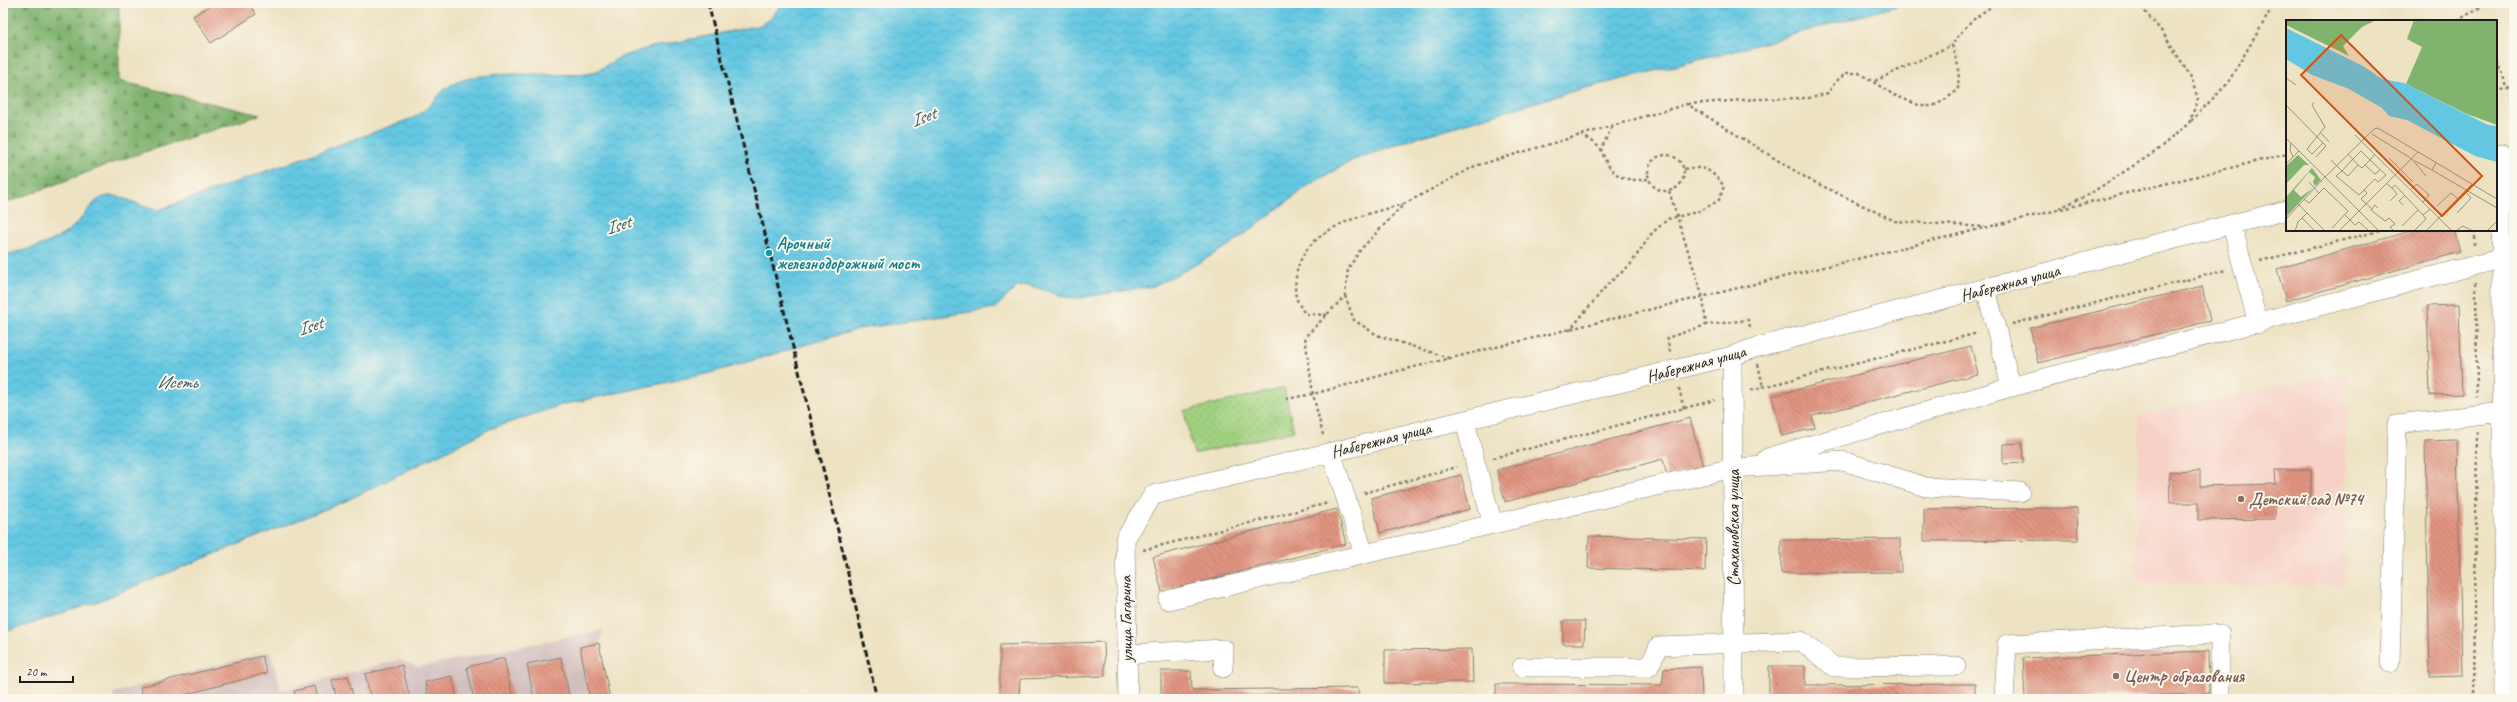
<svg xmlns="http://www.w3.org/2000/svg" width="2517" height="702" viewBox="0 0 2517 702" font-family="Caveat,sans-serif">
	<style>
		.built { fill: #f7d1c6 }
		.industrial { fill: #d2bfbf }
		.forest { fill: url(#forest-firs); stroke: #4e6845 }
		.park { fill: url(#park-dots); stroke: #5e764e }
		.water { fill: url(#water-waves); stroke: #40727f }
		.building { fill: url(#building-back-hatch) }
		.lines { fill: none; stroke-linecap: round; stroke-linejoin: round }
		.minor-casing { stroke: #847f6f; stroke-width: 20 }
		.path { stroke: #847f6f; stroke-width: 2.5; stroke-dasharray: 3 3; stroke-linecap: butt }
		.minor { stroke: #fff; stroke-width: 19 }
		.rail { stroke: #1c1c1c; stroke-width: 3; stroke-dasharray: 6 3; stroke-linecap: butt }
		.culture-dot { fill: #0f9aa8; stroke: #fbf7ec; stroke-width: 1.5 }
		.education-dot { fill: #8d6e63; stroke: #fbf7ec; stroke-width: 1.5 }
		.labels { text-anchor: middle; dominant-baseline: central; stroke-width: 4; stroke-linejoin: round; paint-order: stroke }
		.culture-label { font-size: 17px; font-weight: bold; fill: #0d838f; stroke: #fbf7ec; text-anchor: start }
		.street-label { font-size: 17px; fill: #1c1c1c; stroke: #fbf7ec }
		.education-label { font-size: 17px; font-weight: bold; fill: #785e54; stroke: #fbf7ec; text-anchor: start }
		.water-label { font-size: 18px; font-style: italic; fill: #355861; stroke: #fbf7ec }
		.inset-road { fill: none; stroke: #999380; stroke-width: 1 }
		.view { fill: #d4530e; fill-opacity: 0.15; stroke: #d4530e; stroke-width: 2 }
		.inset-edge { fill: none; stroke: #1c1c1c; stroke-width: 2 }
	</style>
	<defs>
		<pattern id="forest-firs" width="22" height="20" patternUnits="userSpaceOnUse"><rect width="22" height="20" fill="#80b36e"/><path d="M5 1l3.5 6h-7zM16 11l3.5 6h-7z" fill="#68915a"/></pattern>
		<pattern id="park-dots" width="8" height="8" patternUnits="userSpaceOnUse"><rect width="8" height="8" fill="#a1d180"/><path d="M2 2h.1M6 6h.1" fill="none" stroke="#8ab36e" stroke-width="1.8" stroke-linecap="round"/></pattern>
		<pattern id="water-waves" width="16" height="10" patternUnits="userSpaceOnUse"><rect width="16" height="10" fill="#64c7e2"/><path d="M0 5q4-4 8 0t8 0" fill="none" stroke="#56aac1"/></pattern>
		<pattern id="building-back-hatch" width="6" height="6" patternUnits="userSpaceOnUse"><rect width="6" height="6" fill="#e19481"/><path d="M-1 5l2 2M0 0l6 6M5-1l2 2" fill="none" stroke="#b67869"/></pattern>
	</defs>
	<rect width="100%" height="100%" fill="#fbf7ec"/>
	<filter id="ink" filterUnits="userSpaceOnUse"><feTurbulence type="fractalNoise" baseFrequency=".025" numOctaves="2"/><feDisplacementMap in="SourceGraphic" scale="8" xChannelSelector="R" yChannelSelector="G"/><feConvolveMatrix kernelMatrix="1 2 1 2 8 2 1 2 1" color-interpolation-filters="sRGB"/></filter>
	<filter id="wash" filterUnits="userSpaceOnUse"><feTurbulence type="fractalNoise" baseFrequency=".012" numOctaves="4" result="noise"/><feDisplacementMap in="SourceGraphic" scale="16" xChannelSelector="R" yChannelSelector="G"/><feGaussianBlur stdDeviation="0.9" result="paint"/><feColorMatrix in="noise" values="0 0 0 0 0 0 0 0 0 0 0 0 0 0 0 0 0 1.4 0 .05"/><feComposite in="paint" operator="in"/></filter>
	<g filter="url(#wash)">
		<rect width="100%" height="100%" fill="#ede2c2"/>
		<path class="built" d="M2347,372L2344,586L2136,583L2139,415Z"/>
		<path class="industrial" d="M603,630L599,643L610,699H114L113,693L270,651L281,690L399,660L418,667Z"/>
		<path class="forest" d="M3,3H119V81L260,115L126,158L3,204Z"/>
		<path class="park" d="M1284,388L1294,431L1194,454L1184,411Z"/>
		<path class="water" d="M783,3H1907L1730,52L1570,92L1406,141L1351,161L1309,185L1233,243L1186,270L1153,286L1072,299L1028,285L1017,287L995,308L859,329L710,373L561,405L490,429L348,500L96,602L3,633V255C27,250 57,243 75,225C86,215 93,197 109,196C127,195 141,209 159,210L413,118C433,108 437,91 455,83C490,68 547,77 586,74C596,73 605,66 613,61C624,55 636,52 648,48L761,25L769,20Z"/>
		<g id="blocks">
			<path class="building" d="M214,3H249L256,14L211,43L193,16Z
				M2414,230H2454L2460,252L2286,301L2277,269Z
				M2202,286L2210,321L2038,363L2030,328Z
				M2459,305L2462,394L2430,395L2427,306Z
				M1971,346L1978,374L1812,416L1815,428L1782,436L1772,396Z
				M1690,418L1703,467L1667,476L1663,459L1505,502L1497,470Z
				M2457,440L2462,676L2430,677L2425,441Z
				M2022,443L2023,463L2003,464V444Z
				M2275,470H2311V504H2275V519L2198,520V503H2170L2169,472L2200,471V486L2276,484Z
				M1461,475L1470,509L1380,533L1371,498Z
				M2077,508L2078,540L1924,541V509Z
				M1337,509L1346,544L1162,592L1153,557Z
				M1589,536L1706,539L1705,571L1588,568Z
				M1900,539L1901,572L1781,573V540Z
				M1563,621H1585L1584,644H1563Z
				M1104,642L1105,676L1020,679L1019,699H1000V645Z
				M599,643L610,699H590L580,647Z
				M1472,649L1473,682L1385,683V650Z
				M2208,651L2209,694L2025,699L2023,658Z
				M262,656L267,673L168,699H143L140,687Z
				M561,657L570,699H534L527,664Z
				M504,658L513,699H474L467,667Z
				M402,665L410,699H371L365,674Z
				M1769,666H1805V685L1975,684V699H1769Z
				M1701,667L1702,699H1496V684L1662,685L1664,669Z
				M1161,671H1191L1192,690L1358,688L1359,699H1161Z
				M348,676L354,699H337L332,680Z
				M452,676L457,699H428L425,682Z
				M315,686L318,699H296L294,691Z"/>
		</g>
	</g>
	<g filter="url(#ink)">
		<use href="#blocks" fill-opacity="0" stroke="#847f6f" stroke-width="1"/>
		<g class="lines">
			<g class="minor-casing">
				<path id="minor" d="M2501,154L2504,699
					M2232,225L2258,324
					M1986,289L2011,387L2514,255
					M1732,356L1734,699
					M1465,420L1475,462L1493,524
					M1331,452L1364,554
					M1767,458L2011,387
					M1168,600L1733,468L1843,461L1926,487L2020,492
					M1127,654L1224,649L1223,668
					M2390,663L2397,424L2503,412
					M1522,667H1649L1659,646L1801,641L1834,667L1956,666
					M1128,699L1125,539L1153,495L1732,356L1754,348L2287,210
					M2004,699L2007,644L2220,634V699"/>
			</g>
			<path class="path" d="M2457,21L2487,3
				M2496,61L2503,74L2506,89
				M1875,81L1952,45
				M2496,92L2514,86
				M1688,104L1757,99L1811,98L1828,93L1835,82L1847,73H1859L1894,95L1921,106H1933L1943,101L1958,90L1959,69L1952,45C1964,26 1978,14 1998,3
				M2191,121L2227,84L2268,15L2273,3
				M1612,127L1601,149C1609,174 1622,183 1648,179
				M1581,135L1592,141L1601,149
				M1648 173a18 18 0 1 1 36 0a18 18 0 1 1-36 0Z
				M1669,191L1703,298L1706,325
				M2059,208L2088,195L2155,152L2189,123L2198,99L2190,75L2163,33L2142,8L2134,3
				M2475,230V247
				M2260,261L2383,230
				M2476,282L2477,397
				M1345,296L1354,320L1377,335L1452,359
				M1327,315L1305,314C1295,298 1294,296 1296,277C1302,227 1364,215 1404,204
				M2012,324L2226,270
				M1569,331L1608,284L1630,265L1652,233L1668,219L1700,211L1719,200L1724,186C1710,169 1706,166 1684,169
				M1670,352L1667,338L1706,325L1748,320L1751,330
				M1758,364L1763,387
				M1679,388L1684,409
				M1751,390L1978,333
				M1286,399L1313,394L1398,371L2287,154
				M1323,435L1313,394L1305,337L1345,296L1348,269L1361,249L1404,204L1475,166L1687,104L1808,179L1895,221L1985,227
				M1493,458L1715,400
				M1364,493L1457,467
				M1143,550L1328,503
				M2474,699L2477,432"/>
			<use href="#minor" class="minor"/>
			<path class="rail" d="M708,3L832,505L877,699"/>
		</g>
	</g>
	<circle class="culture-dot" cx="769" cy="253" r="4"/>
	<g class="education-dot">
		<circle cx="2241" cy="499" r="4"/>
		<circle cx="2116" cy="676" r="4"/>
	</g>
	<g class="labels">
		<g class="culture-label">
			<text x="777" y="243">Арочный<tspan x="777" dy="20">железнодорожный мост</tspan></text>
		</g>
		<g class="street-label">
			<text transform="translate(2010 283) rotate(-15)">Набережная улица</text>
			<text transform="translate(1696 364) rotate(-15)">Набережная улица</text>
			<text transform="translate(1381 440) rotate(-14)">Набережная улица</text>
			<text transform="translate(1733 528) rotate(-90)">Стахановская улица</text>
			<text transform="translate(1126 619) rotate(-91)">улица Гагарина</text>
		</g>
		<g class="education-label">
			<text x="2249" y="499">Детский сад №74</text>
			<text x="2124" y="676">Центр образования</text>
		</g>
		<g class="water-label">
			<text transform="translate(923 117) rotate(-21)">Iset</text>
			<text transform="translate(618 225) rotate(-18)">Iset</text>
			<text transform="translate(310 326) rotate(-18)">Iset</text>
			<text x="177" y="382">Исеть</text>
		</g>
	</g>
	<g transform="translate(2286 20)">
		<rect width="211" height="211" fill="#ede2c2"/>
		<path d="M0,0H90L76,7L57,26L63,36L0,5ZM128,0H211V105L181,94L120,64L136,27L121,19ZM12,135L23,145H18L0,164V146ZM26,148L35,160L29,166L27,162L29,157L23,152L8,170L15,177L27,168L0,197V177Z" fill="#80b36e"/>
		<path d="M0,8L77,46L96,59L118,63L202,105L210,106L211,142L189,136L121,100L103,96L96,88L63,69L26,55L0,39Z" fill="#64c7e2"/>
		<path class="inset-road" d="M0,58L10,65M28,82L26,85L39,107L21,129L26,134L37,123M0,85L40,126L30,137M34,112L43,122M86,114L126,139L140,156M69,115L166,211M0,118L93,211M5,123L4,130L7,137M62,134L72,145M103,138L127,162M45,140L56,151L62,156L72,145L76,148L84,140L75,131L67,139L56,151L50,156L73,175L78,170L81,173L75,179L86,189M129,141L146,150M150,143L146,150L211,188M0,144L13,131M79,145L89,154L94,150M23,162L33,173M101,164L106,168L109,165L137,195M125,169L131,164L143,175L137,182M78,170L89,159L92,162L100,155L84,140L89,134M18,179L23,183L38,168L62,191L46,208M104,181L111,174L106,168M12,184L39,211M117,185L113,181L118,176M151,186L165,173L172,179M92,188L89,185L85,190L99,201L103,198L109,204L104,207L108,211M171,193L185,178L179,171M59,195L69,205L73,202L83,211M16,198L29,211M0,199L38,158L88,109L92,108L211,179M116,206L132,190M171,210L177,206L187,211M9,211L12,202L21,193M53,211L132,132M128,211L140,199L137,195L144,189M140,211L186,164M201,211L211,201"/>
		<path class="view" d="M55,15L196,156L156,196L15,55Z"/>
		<rect width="211" height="211" class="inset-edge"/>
	</g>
	<rect width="2517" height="702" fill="none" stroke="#fbf7ec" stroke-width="16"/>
	<path d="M20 676v6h53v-6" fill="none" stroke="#1c1c1c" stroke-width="2"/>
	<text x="26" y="676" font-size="12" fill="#1c1c1c" stroke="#fbf7ec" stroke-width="3" paint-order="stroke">20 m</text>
</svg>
